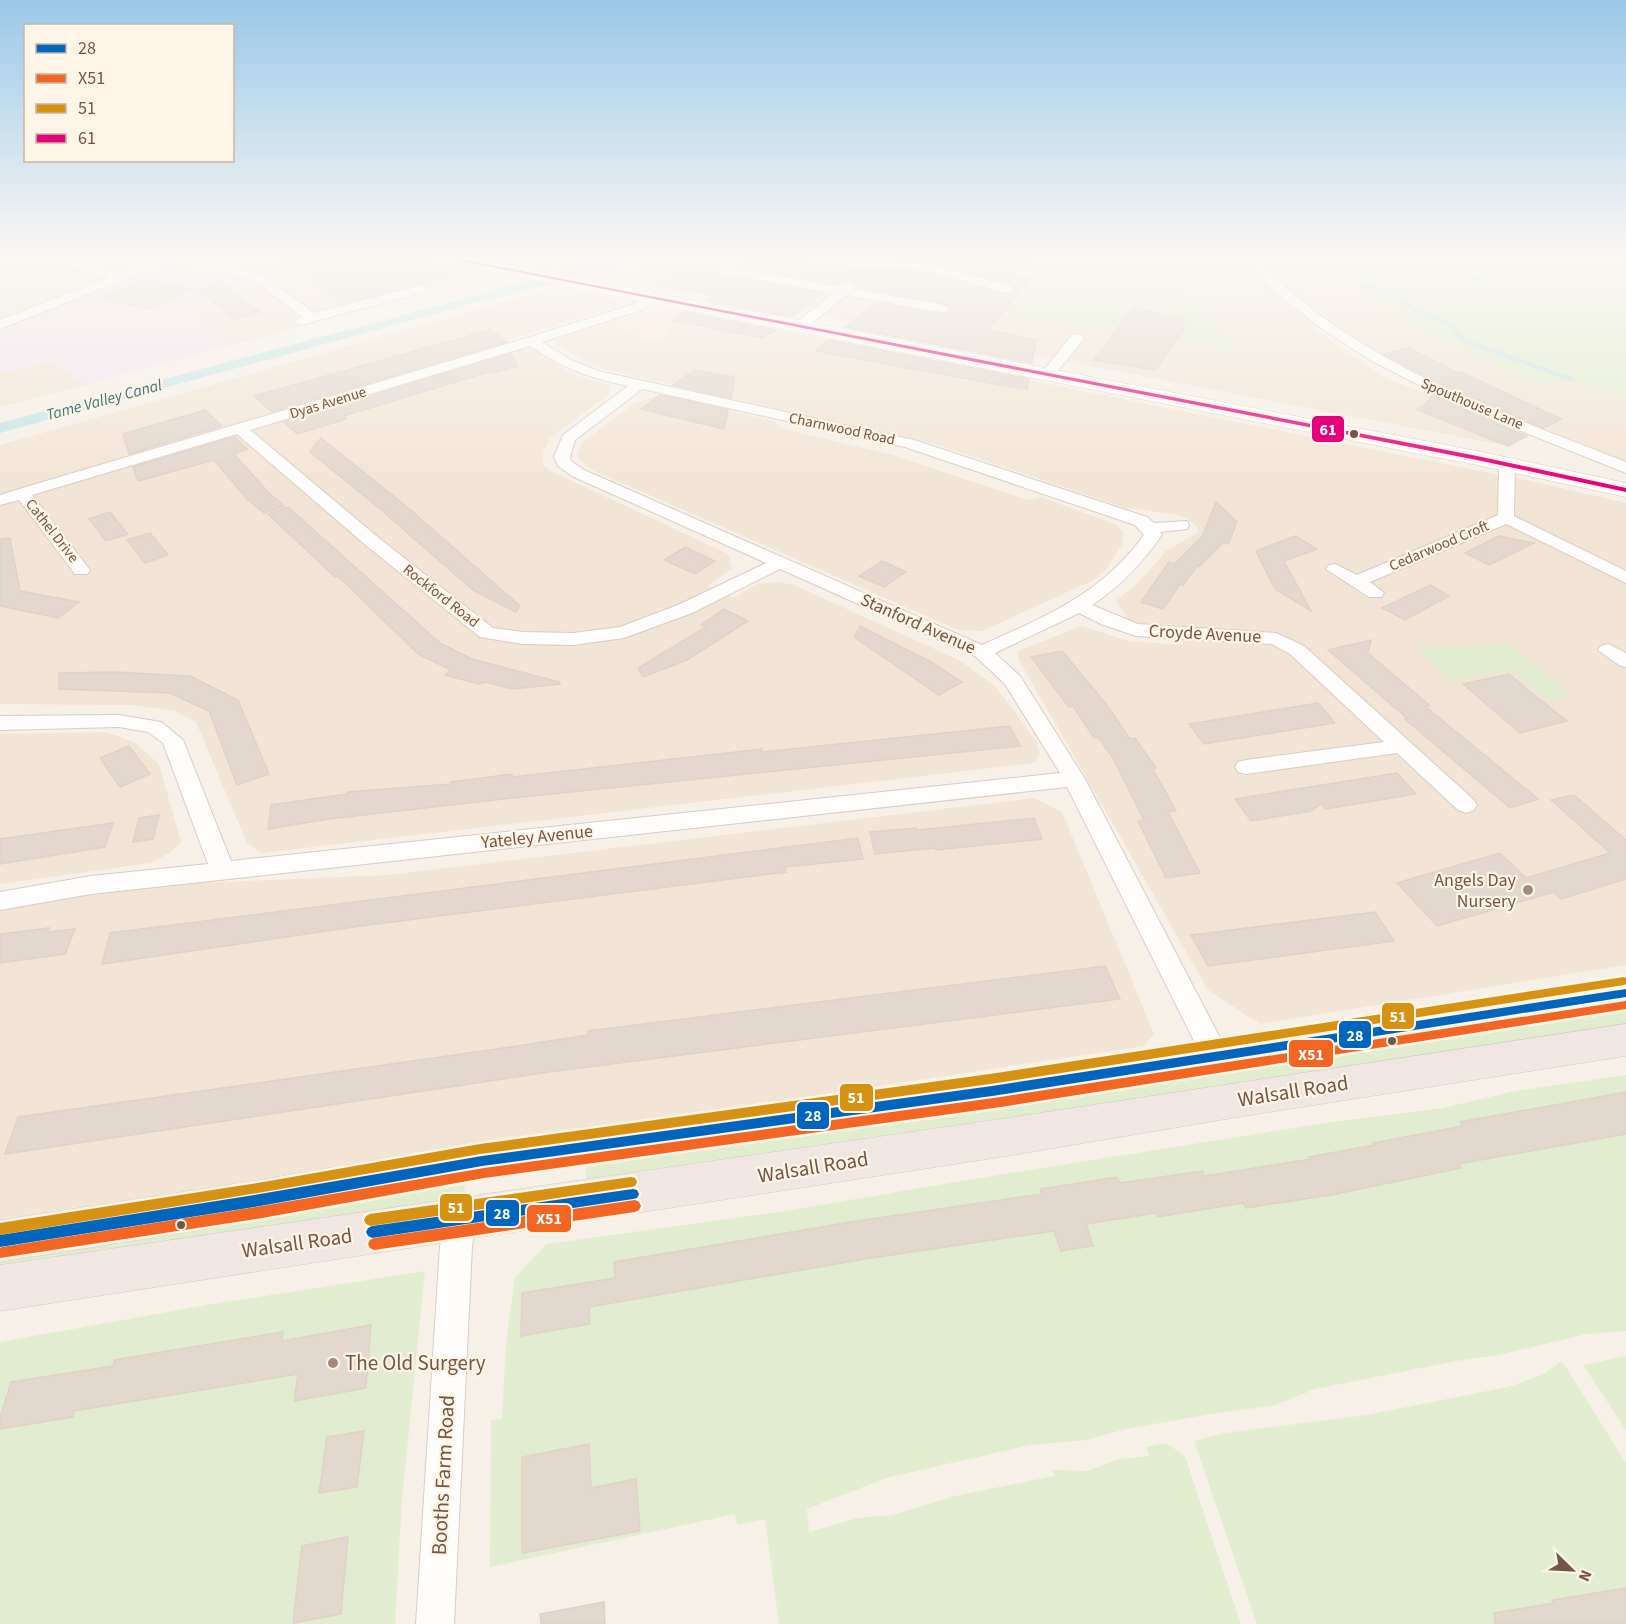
<svg xmlns="http://www.w3.org/2000/svg" width="1626" height="1624" viewBox="0 0 1626 1624" font-family="'Source Sans 3',sans-serif">
	<style>
		.residential { fill: #f2e5d5 }
		.commercial { fill: #fbe7db }
		.education { fill: #f2e5f0 }
		.green { fill: #e2edcf }
		.water { fill: #c7e6e7 }
		.lines { fill: none; stroke-linecap: round; stroke-linejoin: round }
		.stream { stroke: #c7e6e7; stroke-width: 4.5 }
		.canal { fill: #c7e6e7; fill-rule: evenodd }
		.building { fill: #e3d8cd; stroke: #dfd2c8; stroke-width: 1.5 }
		.street-casing { stroke: #d8cdc4; stroke-width: 2 }
		.secondary-casing { stroke: #d7ccc2; stroke-width: 1 }
		.highway-casing { stroke: #d5cbc3; stroke-width: 1 }
		.street { fill: #fefdfb; fill-rule: evenodd }
		.secondary { fill: #fefdfb; fill-rule: evenodd }
		.highway { fill: #f0e6e2; fill-rule: evenodd }
		.bus-1-casing { stroke: #fff5e7; stroke-width: 5 }
		.bus-2-casing { stroke: #fff5e7; stroke-width: 5 }
		.bus-3-casing { stroke: #fff5e7; stroke-width: 5 }
		.bus-4-casing { stroke: #fff5e7; stroke-width: 5 }
		.bus-1 { fill: #0065bd; fill-rule: evenodd }
		.bus-2 { fill: #f26522; fill-rule: evenodd }
		.bus-3 { fill: #d69212; fill-rule: evenodd }
		.bus-4 { fill: #e5007d; fill-rule: evenodd }
		.bus-dot { fill: #755646; stroke: #fff5e7; stroke-width: 2 }
		.poi-dot { fill: #a28c7e; stroke: #fff5e7; stroke-width: 2 }
		.labels { text-anchor: middle; dominant-baseline: central; stroke-width: 4.5; stroke-linejoin: round; paint-order: stroke }
		.far-street-label { font-size: 15px; fill: #755646; stroke: #fff5e7 }
		.far-water-label { font-size: 16px; font-style: italic; fill: #3b7883; stroke: #fff5e7 }
		.street-label { font-size: 18px; fill: #755646; stroke: #fff5e7 }
		.poi-label { font-size: 18px; fill: #755646; stroke: #fff5e7; text-anchor: end }
		.near-street-label { font-size: 21px; fill: #755646; stroke: #fff5e7 }
		.near-poi-label { font-size: 21px; fill: #755646; stroke: #fff5e7; text-anchor: start }
		.line-badge { stroke: #fff5e7; stroke-width: 2 }
		.badge-label { font-size: 16px; text-anchor: middle; font-weight: bold; fill: #fff }
	</style>
	<rect width="100%" height="100%" fill="#f6f0e6"/>
	<path class="residential" d="M51,255H162L122,271Z
		M191,255H372L369,256L385,260L440,262L491,271L475,279L228,346L188,306L286,278Z
		M479,255H578L536,265Z
		M693,255H1626V463L1449,390L1395,365L1336,326L1315,329L1384,377L1526,435L1508,446L965,342L612,279Z
		M557,287L620,301L617,307L288,406L299,415L511,351L526,349L537,350L571,374L609,385V394L550,438L543,453V465L549,470L728,554L732,569L707,586L734,598L757,584L779,582L794,585L959,660L995,686L1036,741L1040,755L1034,763L262,853L247,843L196,722L175,711L132,705L0,704V445Z
		M675,309L1540,483L1626,503V965L1260,1024L1208,990L1019,660L1018,651L1082,626L1128,641L1183,645L1181,625L1131,623L1116,601L1139,582L1166,551L1197,533V527L1186,518L1175,514L1126,508L936,444L602,369L555,345L559,339L613,322L650,342L664,337Z
		M53,361L85,385L0,407V373Z
		M661,395L774,421L780,428L892,455L1028,500L1041,497L1117,525L1124,533L1122,544L1106,570L1092,581L982,631L958,630L592,470L579,459L577,454L582,443L636,402Z
		M105,732L134,742L159,764L181,842L171,852L151,863L0,884V734Z
		M1034,798L1062,812L1154,1034L1144,1046L0,1219V910L106,891L175,884L389,875Z"/>
	<path class="commercial" d="M675,309L664,337L650,342L613,322L653,311Z"/>
	<path class="education" d="M160,265L244,279L249,289L188,306L228,346L85,385L53,361L0,373V327Z"/>
	<path class="green" d="M11,255L113,278L0,323V259Z
		M1042,255H1071L1073,258H1089L1094,261L1147,259L1244,353L1005,314L1051,272Z
		M1329,255H1626V398L1573,380L1535,383L1484,361L1420,330L1375,300Z
		M1510,645L1571,695L1552,702L1510,669L1451,681L1417,649Z
		M1626,1008V1029L586,1185V1167Z
		M1626,1075V1331L1587,1334L1499,1355L1456,1361L1315,1389L1273,1406L1223,1412L1126,1429L1086,1440L1030,1445L886,1478L807,1509L809,1532L858,1518L892,1515L955,1496L1054,1476L1053,1470L1087,1471L1120,1459L1149,1456L1146,1447L1166,1443L1185,1456L1241,1624H779L765,1519L737,1525L735,1514L490,1567L491,1420L502,1419L506,1344L515,1277L547,1244L779,1212L998,1175L1325,1123L1443,1108L1515,1091Z
		M465,1185L462,1209L0,1279V1257Z
		M425,1271L402,1498L395,1624H0V1342L207,1305Z
		M1626,1356V1430L1583,1365Z
		M1562,1361L1626,1463V1624H1257L1194,1441L1225,1433L1367,1415L1508,1387L1542,1375Z"/>
	<path class="water" d="M625,255H653L592,271L577,272L581,267Z
		M512,286L521,287L522,290L0,433V423Z"/>
	<g class="lines">
		<path class="stream" d="M1480,272H1491
			M1474,279L1491,278
			M1364,285L1393,293L1415,310L1449,323L1465,341L1571,379"/>
		<path class="canal" d="M624,255H646L644,258L494,299H484L482,296L484,293Z"/>
	</g>
	<path class="building" d="M278,255H422L432,262L464,269L447,278L343,303Z
		M732,255H786L790,259L825,266L929,273L1006,295L1015,289L1012,284L930,262L823,255H1033L1014,275L1031,278L988,330L1036,340L1032,363L845,327L875,303L944,315L952,308L944,303L858,287L851,280L836,284L761,270Z
		M680,267L719,275L823,293L791,317L705,300L720,296L654,284Z
		M144,279L194,289L151,309L100,298Z
		M220,281L261,313L234,319L200,290Z
		M1133,308L1185,319L1179,327L1185,328L1155,370L1094,360Z
		M685,312L775,330L763,338L674,320Z
		M490,330L507,342L272,412L254,396Z
		M829,340L1029,379L1027,390L816,351Z
		M1409,348L1458,373L1461,372L1561,419L1544,428L1441,384L1384,354Z
		M511,354L517,366L494,373L492,371L343,416L346,419L297,434L284,422Z
		M695,370L735,377L731,398L673,385Z
		M1433,394L1465,411L1527,436L1508,446L1416,409L1425,405Z
		M660,395L728,410L724,429L641,409Z
		M205,410L222,426L129,454L123,434Z
		M234,437L247,449L234,454L269,493L284,506L264,513L247,499L214,460L138,481L133,467Z
		M321,438L406,506L520,606L516,612L473,590L379,508L310,452Z
		M1216,502L1237,522L1228,544L1223,543L1200,566L1198,565L1183,585L1180,584L1163,609L1141,602L1169,562L1174,564L1202,537Z
		M288,507L440,643L472,659L560,682V684L512,689L486,682L478,684L445,675L451,670L418,654L338,576L335,577L268,514Z
		M110,512L128,534L106,541L89,519Z
		M150,533L168,555L145,563L127,540Z
		M1295,536L1317,549L1284,561L1311,611L1275,589L1256,551Z
		M1499,536L1534,543L1489,565L1465,553Z
		M10,538L20,591L79,602L58,618L0,606V539Z
		M685,547L715,561L695,574L664,560Z
		M882,561L906,572L884,587L859,576Z
		M1430,585L1449,596L1405,620L1382,608Z
		M724,609L748,621L687,660L643,677L638,668L706,627L701,625Z
		M860,626L931,662L962,682L939,695L854,637Z
		M1371,640L1368,653L1430,706L1426,707L1538,799L1510,808L1405,719H1408L1328,650Z
		M1062,651L1106,704L1130,739L1135,738L1156,768L1153,769L1176,811L1168,812L1200,873L1166,878L1138,821L1144,820L1113,758L1098,737L1094,738L1073,706L1069,707L1031,657Z
		M115,672L190,676L238,700L269,774L237,785L209,711L170,693L59,689V673Z
		M1509,674L1528,690L1567,721L1520,733L1463,684Z
		M1318,703L1335,723L1204,744L1189,724Z
		M1010,726L1020,746L512,798L329,819L268,829L271,805L347,794V792L451,784V782L512,774V777L762,749V752Z
		M129,746L150,774L120,787L100,758Z
		M1397,773L1416,794L1326,809L1321,804L1311,811L1251,821L1235,799Z
		M1574,795L1626,840V879L1561,899L1554,892L1437,926L1397,883L1500,853L1526,878L1610,853L1551,800Z
		M159,815L153,839L133,842L139,818Z
		M1034,818L1042,839L936,850L935,848L875,854L870,832L916,828L917,830Z
		M113,823L105,847L0,864V839Z
		M858,838L863,859L785,867L786,872L361,926L102,964L110,933Z
		M1375,912L1394,941L1208,966L1191,935Z
		M49,928L47,932L75,929L65,954L0,963V934Z
		M1105,966L1120,999L549,1072L5,1154L18,1117L517,1046L588,1035V1031Z
		M1626,1092V1134L1458,1164L1461,1168L1331,1195L1246,1208L1243,1203L1158,1217L1156,1213L1086,1224L1093,1246L1061,1251L1054,1231L865,1259L589,1307L590,1324L521,1336L522,1293L615,1278L614,1262L857,1221L1042,1194L1040,1189L1117,1177L1120,1183L1202,1171L1204,1176L1311,1159L1309,1157L1374,1145L1373,1143L1463,1126L1460,1122Z
		M371,1325L366,1388L294,1401L298,1374L74,1411L73,1417L0,1429V1418L11,1382L113,1366L114,1360L283,1332L282,1341Z
		M364,1431L357,1487L319,1493L327,1437Z
		M589,1444L591,1488L636,1479L640,1531L522,1553V1457Z
		M348,1537L341,1614L293,1623L302,1546Z
		M1626,1588V1624H1495L1494,1613L1554,1603L1552,1600Z
		M604,1602L605,1624H541L540,1614Z"/>
	<g class="lines">
		<g class="street-casing">
			<path id="street" d="M27,255H48L121,272L162,256L181,255L179,257L258,274L270,280L314,313L421,285L427,289L425,292L300,325L294,321L302,317L262,286L250,280L168,262L0,329V320L110,277L29,257Z
				M788,255L929,264L1011,286L1013,289L1007,293L929,271L825,264L790,257Z
				M1239,255H1252C1278,280 1305,306 1335,326C1425,387 1526,423 1626,462V473L1466,409L1370,360L1325,331L1281,297Z
				M723,266L841,287L850,282L856,286L853,289L944,305L950,309L944,313L846,295L804,330H794L793,327L794,324L834,293L719,273V267Z
				M654,294L658,295L660,298L658,301L639,311L542,342L571,360L598,371L914,440L1147,517L1154,523L1187,521L1189,525L1187,529L1160,532L1162,535C1142,563 1121,586 1092,605L1138,624L1276,633L1304,646L1474,800L1477,805L1474,810L1466,813L1458,810L1397,753L1246,774L1238,772L1235,767L1238,762L1246,760L1384,742L1290,654L1272,644L1136,636L1101,624L1079,613L995,653L1020,676L1085,779L1230,1057L1226,1065L1216,1068L1206,1065L1067,787L91,894L0,910V892L91,876L208,864L163,743L148,732L119,727L0,730V716L119,715L161,722L183,740L231,861L1060,773L1005,684L975,656L780,569L692,613L624,638L573,645L523,644L480,637L368,547L237,434L32,495L87,566L90,570L87,574H75L19,500L0,505V495L16,490L527,338L631,305ZM530,346C565,369 587,377 628,386L563,435L554,457L558,466L572,476L766,563L678,605L620,627L573,633L523,632L493,628L380,539L250,430ZM642,389L905,447L1135,525L1144,535C1101,594 1047,616 982,645L584,470L571,461L570,457L575,440Z
				M1077,334L1082,335L1084,338L1082,341L1053,377H1043L1041,374L1043,371L1072,335Z
				M1507,460L1515,465L1514,516L1626,571V583L1506,524L1370,582L1384,593L1381,597H1369L1326,569L1329,565L1335,564L1357,575L1498,515L1499,465Z
				M1608,644L1626,653V667L1619,665L1598,650L1601,646Z
				M461,1205L472,1209L476,1219L472,1246L454,1624H416L440,1246L450,1209Z"/>
		</g>
		<g class="secondary-casing">
			<path id="secondary" d="M424,255H457L1477,451L1626,483V497L1477,465L432,260Z"/>
		</g>
		<g class="highway-casing">
			<path id="highway" d="M1626,978V1008L992,1108L482,1180L260,1220L0,1262V1220L260,1180L482,1142L992,1074Z
				M1626,1024V1056L1238,1117L1007,1156L0,1311V1265L1007,1118Z"/>
		</g>
		<use href="#street" class="street"/>
		<use href="#secondary" class="secondary"/>
		<use href="#highway" class="highway"/>
		<g class="bus-1-casing">
			<path id="bus-1" d="M1626,989V997L992,1096L482,1166L260,1206L0,1247V1235L260,1194L482,1156L992,1086Z
				M633,1189L637,1190L639,1194L637,1198L633,1199L372,1238L368,1236L366,1232L368,1228L372,1226Z"/>
		</g>
		<g class="bus-2-casing">
			<path id="bus-2" d="M1626,1001V1009L994,1108L484,1178L262,1218L0,1258V1248L2,1247L262,1206L484,1168L994,1098Z
				M635,1200L639,1202L641,1206L639,1210L635,1212L374,1250L370,1248L368,1244L370,1240L374,1238Z"/>
		</g>
		<g class="bus-3-casing">
			<path id="bus-3" d="M1624,977L1626,978V984L1624,985L990,1084L480,1154L258,1193L0,1235V1223L258,1183L480,1144L990,1074Z
				M631,1177L635,1178L637,1182L635,1186L631,1187L370,1226L366,1224L364,1220L366,1216L370,1214Z"/>
		</g>
		<g class="bus-4-casing">
			<path id="bus-4" d="M430,255H439L1477,456L1626,488V492L1477,460Z"/>
		</g>
		<use href="#bus-1" class="bus-1"/>
		<use href="#bus-2" class="bus-2"/>
		<use href="#bus-3" class="bus-3"/>
		<use href="#bus-4" class="bus-4"/>
	</g>
	<linearGradient id="sky" x2="0" y2="1"><stop stop-color="#9bc8e8"/><stop offset="0.53" stop-color="#fbf8f4"/><stop offset="1" stop-color="#fbf8f4" stop-opacity="0"/></linearGradient>
	<rect width="1626" height="482" fill="url(#sky)"/>
	<g class="bus-dot">
		<circle cx="1354" cy="434" r="5"/>
		<circle cx="1392" cy="1041" r="5"/>
		<circle cx="181" cy="1225" r="5"/>
	</g>
	<g class="poi-dot">
		<circle cx="1528" cy="890" r="6"/>
		<circle cx="333" cy="1363" r="6"/>
	</g>
	<g class="labels">
		<g class="far-street-label">
			<text transform="translate(328 403) rotate(-17)">Dyas Avenue</text>
			<text transform="translate(1472 404) rotate(23)">Spouthouse Lane</text>
			<text transform="translate(842 429) rotate(12)">Charnwood Road</text>
			<text transform="translate(52 531) rotate(52)">Cathel Drive</text>
			<text transform="translate(1439 546) rotate(-23)">Cedarwood Croft</text>
			<text transform="translate(441 596) rotate(38)">Rockford Road</text>
		</g>
		<g class="far-water-label">
			<text transform="translate(104 400) rotate(-15)">Tame Valley Canal</text>
		</g>
		<g class="street-label">
			<text transform="translate(918 624) rotate(24)">Stanford Avenue</text>
			<text transform="translate(1205 634) rotate(3)">Croyde Avenue</text>
			<text transform="translate(537 837) rotate(-6)">Yateley Avenue</text>
		</g>
		<g class="poi-label">
			<text x="1516" y="880">Angels Day<tspan x="1516" dy="21">Nursery</tspan></text>
		</g>
		<g class="near-street-label">
			<text transform="translate(1293 1091) rotate(-9)">Walsall Road</text>
			<text transform="translate(813 1167) rotate(-9)">Walsall Road</text>
			<text transform="translate(297 1243) rotate(-8)">Walsall Road</text>
			<text transform="translate(443 1475) rotate(-87)">Booths Farm Road</text>
		</g>
		<g class="near-poi-label">
			<text x="345" y="1363">The Old Surgery</text>
		</g>
	</g>
	<g class="line-badge">
		<rect x="1311" y="415" width="34" height="28" rx="6" fill="#e5007d"/>
		<rect x="1381" y="1002" width="34" height="28" rx="6" fill="#d69212"/>
		<rect x="1338" y="1020" width="34" height="29" rx="6" fill="#0065bd"/>
		<rect x="1288" y="1039" width="46" height="29" rx="6" fill="#f26522"/>
		<rect x="839" y="1083" width="35" height="29" rx="6" fill="#d69212"/>
		<rect x="796" y="1101" width="34" height="29" rx="6" fill="#0065bd"/>
		<rect x="439" y="1193" width="34" height="29" rx="6" fill="#d69212"/>
		<rect x="485" y="1199" width="35" height="28" rx="6" fill="#0065bd"/>
		<rect x="526" y="1204" width="46" height="29" rx="6" fill="#f26522"/>
	</g>
	<g class="badge-label">
		<text x="1328" y="435">61</text>
		<text x="1398" y="1022">51</text>
		<text x="1355" y="1041">28</text>
		<text x="1311" y="1060">X51</text>
		<text x="856" y="1103">51</text>
		<text x="813" y="1121">28</text>
		<text x="456" y="1213">51</text>
		<text x="502" y="1219">28</text>
		<text x="549" y="1224">X51</text>
	</g>
	<rect x="24" y="24" width="210" height="138" fill="#fff5e7" stroke="#c8b5a7" stroke-width="1.5"/>
	<rect x="36" y="44" width="30" height="9" fill="#0065bd" stroke="#c8b5a7" stroke-width="1.5"/>
	<text x="78" y="54" font-size="18" fill="#755646">28</text>
	<rect x="36" y="74" width="30" height="9" fill="#f26522" stroke="#c8b5a7" stroke-width="1.5"/>
	<text x="78" y="84" font-size="18" fill="#755646">X51</text>
	<rect x="36" y="104" width="30" height="9" fill="#d69212" stroke="#c8b5a7" stroke-width="1.5"/>
	<text x="78" y="114" font-size="18" fill="#755646">51</text>
	<rect x="36" y="134" width="30" height="9" fill="#e5007d" stroke="#c8b5a7" stroke-width="1.5"/>
	<text x="78" y="144" font-size="18" fill="#755646">61</text>
	<g transform="translate(1572 1570) rotate(114)" stroke="#fff5e7" stroke-width="4.5" paint-order="stroke">
	<path d="M0-4.5L10 22L0 15L-10 22Z" fill="#755646"/>
	<text y="-9" font-size="16" font-weight="bold" text-anchor="middle" fill="#755646">N</text>
	</g>
</svg>
